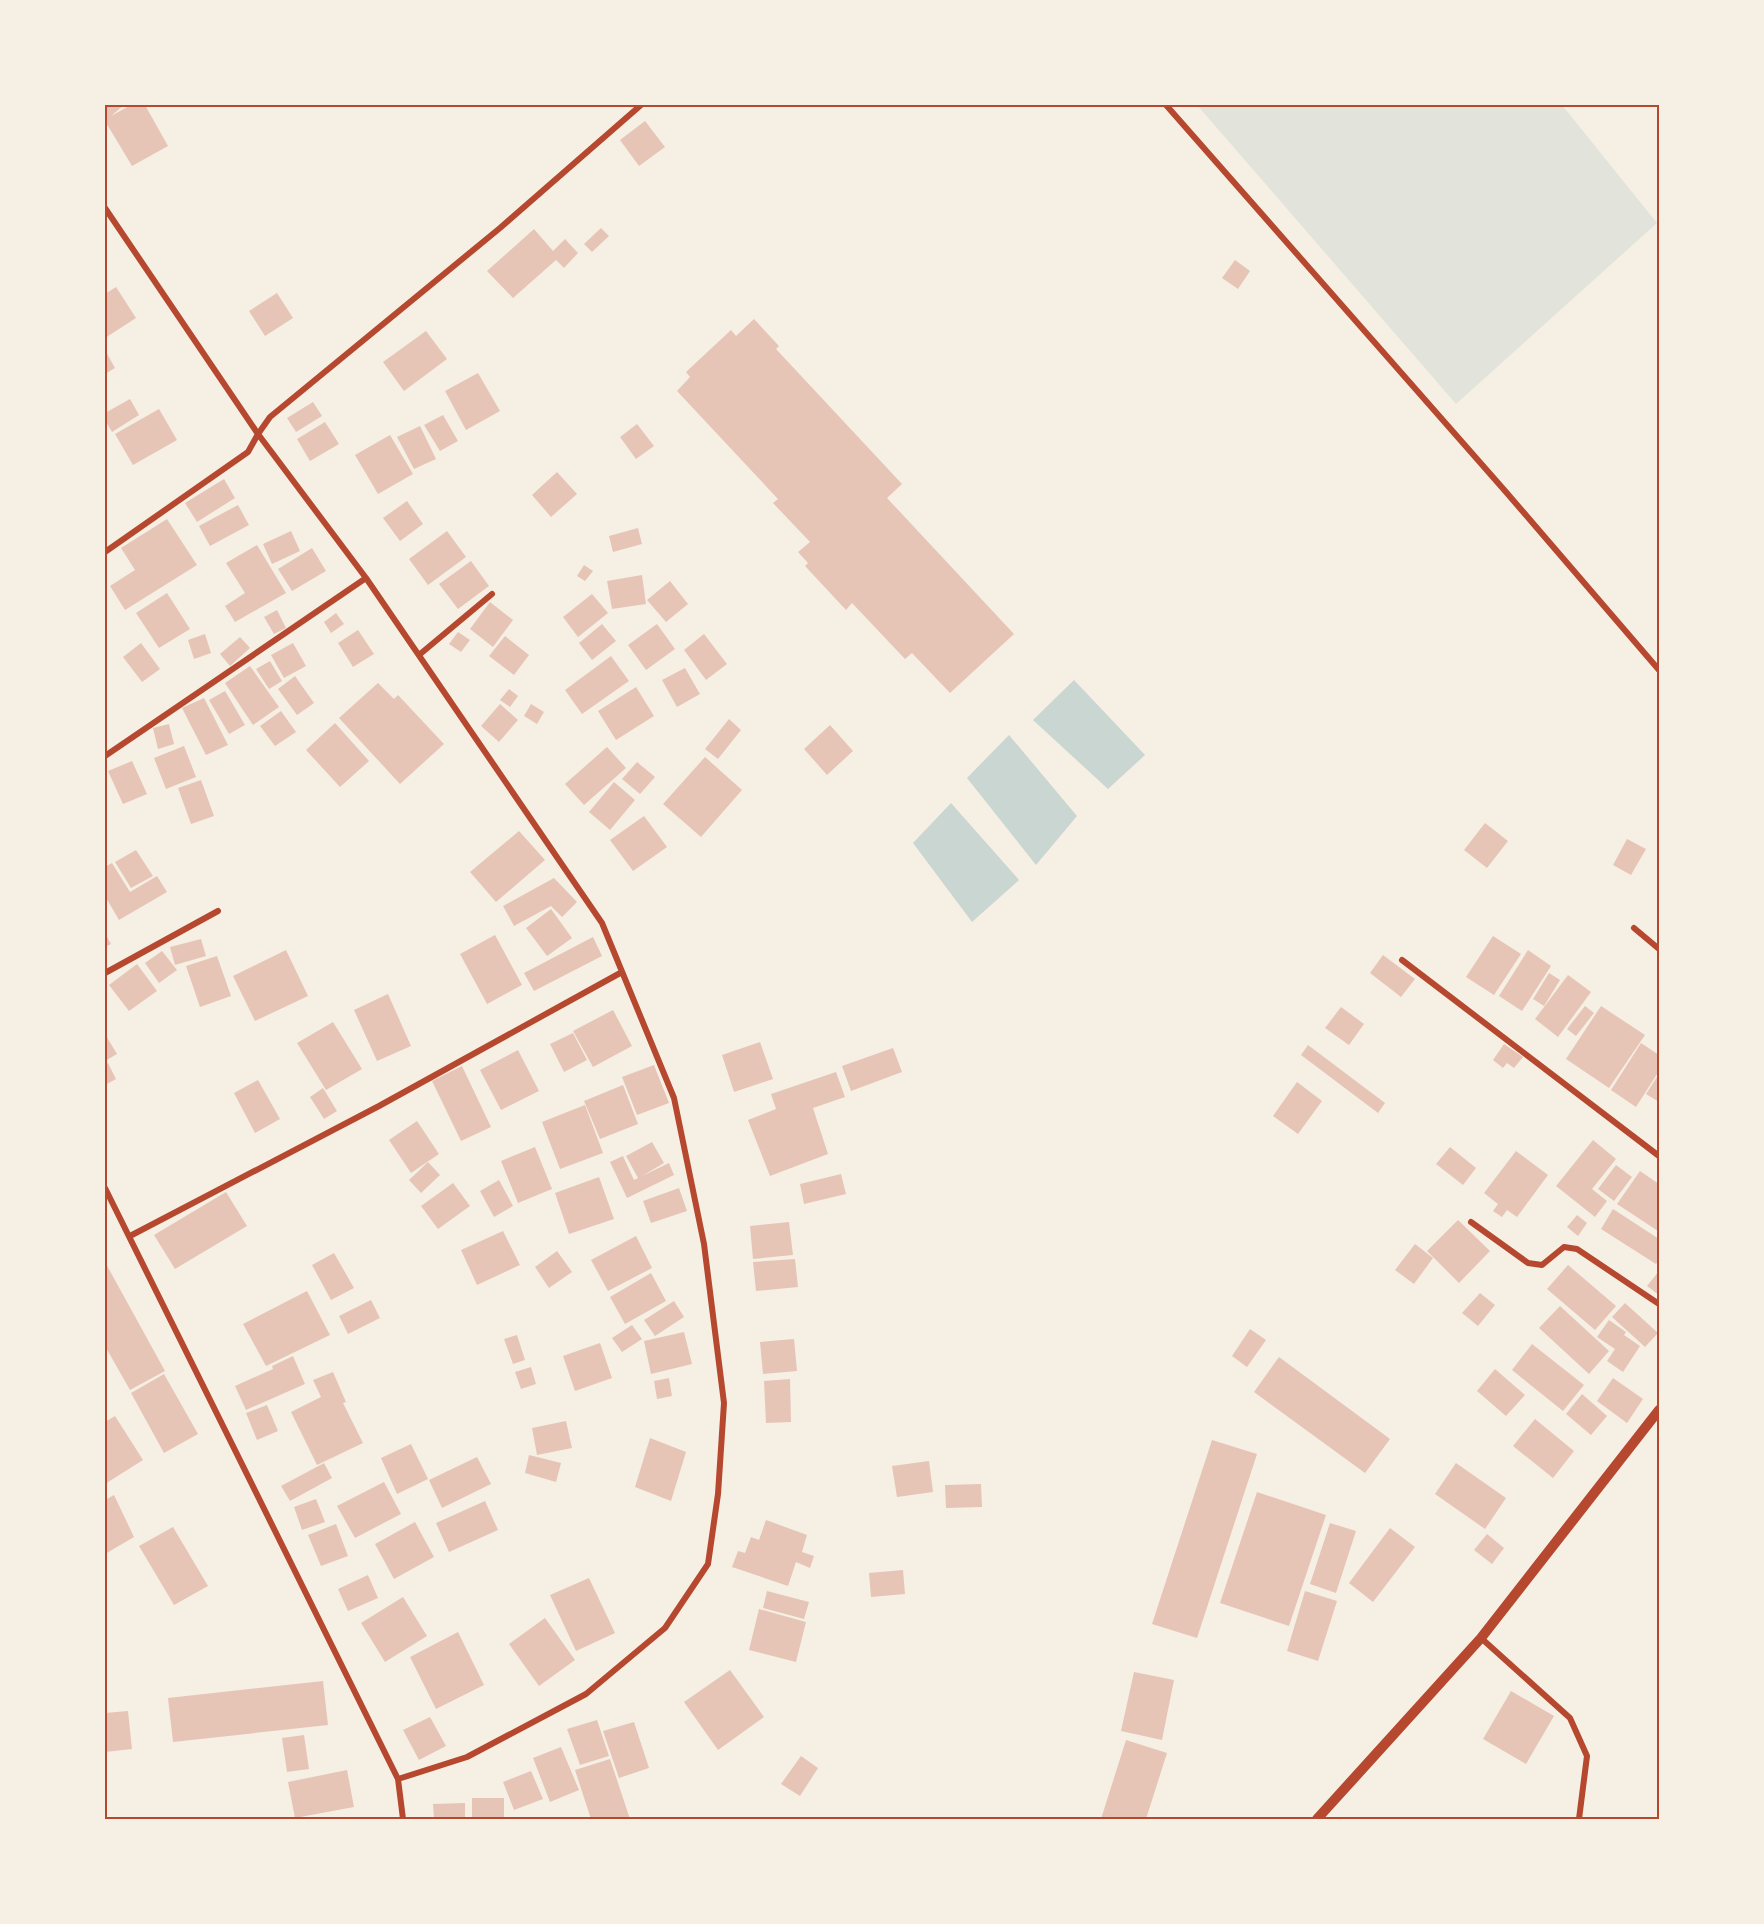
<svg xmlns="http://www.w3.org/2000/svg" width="1764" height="1924" viewBox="0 0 1764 1924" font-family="'Crimson Pro',serif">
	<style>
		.green { fill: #e2e4dc }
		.water { fill: #c9d6d2 }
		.building { fill: #e6c5b7 }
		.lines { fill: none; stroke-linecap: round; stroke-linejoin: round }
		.minor { stroke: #b5482f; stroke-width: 6 }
		.tertiary { stroke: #b5482f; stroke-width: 10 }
		.neatline { fill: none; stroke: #b5482f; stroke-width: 2 }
	</style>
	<rect width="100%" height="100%" fill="#f6efe4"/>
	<path class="green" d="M1197,105H1562L1657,223L1456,404Z"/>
	<path class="water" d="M1074,680L1145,755L1108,789L1033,720Z
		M1009,735L1077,816L1036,865L967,778Z
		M951,803L1019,880L972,922L913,843Z"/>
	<path class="building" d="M105,105H124L111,116L131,105H145L168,146L132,166L105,121Z
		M645,121L665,147L639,166L620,140Z
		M601,228L609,236L592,252L584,244Z
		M534,229L553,251L565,239L578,253L564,268L556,260L513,298L487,271Z
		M1235,260L1250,271L1238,289L1222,278Z
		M116,287L136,318L105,338V294Z
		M277,293L293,318L265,336L249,311Z
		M754,319L779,346L776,349L902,484L887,498L1014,634L950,693L912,653L905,659L852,603L846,610L805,566L808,563L798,552L810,542L773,503L778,499L677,391L690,377L686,372L731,330L736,336Z
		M426,331L447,359L404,391L383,362Z
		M105,350L115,368L105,374Z
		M478,373L500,411L466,430L445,391Z
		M130,399L139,415L112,432L105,420V413Z
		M313,402L322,416L296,432L287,418Z
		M159,409L177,440L133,465L115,434Z
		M443,415L458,441L440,451L424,425Z
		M325,422L339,444L310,461L297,439Z
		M637,424L654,446L636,459L620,437Z
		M420,426L436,459L414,469L397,437Z
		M390,435L413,474L378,494L355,455Z
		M557,472L577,494L551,517L532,495Z
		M224,479L235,498L197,522L185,503Z
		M407,501L423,524L400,541L383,518Z
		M238,505L249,525L210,546L199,526Z
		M167,519L197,565L125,610L110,586L135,570L121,548Z
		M638,528L642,544L613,552L609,536Z
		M291,531L300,551L272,564L263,544Z
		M447,531L466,557L428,585L409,559Z
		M257,545L286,593L235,622L225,606L245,593L226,563Z
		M312,548L326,571L292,591L278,569Z
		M471,561L489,586L458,609L439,584Z
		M584,565L593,571L585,581L577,576Z
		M642,575L646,604L612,609L607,581Z
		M670,581L688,604L666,622L647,600Z
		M167,593L190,629L159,648L136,613Z
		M592,594L608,613L578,637L563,617Z
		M490,602L513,620L493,647L470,629Z
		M277,610L286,628L274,634L264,617Z
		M336,613L344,624L331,633L324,622Z
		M602,624L616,641L592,660L579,643Z
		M657,624L675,649L646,670L628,645Z
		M358,630L374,654L353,667L338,643Z
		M458,632L470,640L461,652L449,644Z
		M205,634L211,653L194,659L188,640Z
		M704,634L727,664L706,680L684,650Z
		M505,636L529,655L514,675L489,656Z
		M240,637L250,648L230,666L220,654Z
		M141,643L160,669L142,682L123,657Z
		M293,643L306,666L284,678L271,655Z
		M611,656L629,681L582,714L565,690Z
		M270,661L282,681L269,689L256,669Z
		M250,666L279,707L253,725L225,683Z
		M685,668L700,694L677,707L662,680Z
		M295,676L314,703L297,715L278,689Z
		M378,683L394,699L398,695L444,744L400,784L339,718Z
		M636,687L654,716L616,740L598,711Z
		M509,689L518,696L510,707L500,700Z
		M225,691L245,725L229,734L209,700Z
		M204,698L228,745L206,755L182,708Z
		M500,704L518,720L499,742L481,726Z
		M531,704L544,712L537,724L524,716Z
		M281,711L296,732L275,746L260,726Z
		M729,719L741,730L718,759L705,749Z
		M335,723L369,761L340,787L306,750Z
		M169,724L174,744L158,749L153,728Z
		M830,725L853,751L827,775L804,749Z
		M184,746L196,777L166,789L154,758Z
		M607,747L626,768L584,805L565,784Z
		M705,757L742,790L701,837L663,804Z
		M132,761L147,794L123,804L108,771Z
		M637,762L655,777L640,794L622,779Z
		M201,780L214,816L191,824L178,788Z
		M614,782L635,800L610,830L589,812Z
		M644,816L667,847L633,871L610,840Z
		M1485,823L1508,841L1487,868L1464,850Z
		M519,831L545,860L496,902L470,872Z
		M1627,839L1646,849L1631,875L1613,865Z
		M136,850L153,876L131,888L115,862Z
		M112,863L130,892L157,876L167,892L119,920L105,896V867Z
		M554,878L577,902L562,917L551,906L514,926L503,906Z
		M551,909L572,938L547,956L526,928Z
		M105,933L111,944L105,947Z
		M495,935L522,985L487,1004L460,954Z
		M1493,936L1521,954L1494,995L1466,977Z
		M593,937L602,956L534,991L524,973Z
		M201,939L206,956L175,965L170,947Z
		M286,950L308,996L255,1021L233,976Z
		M1528,950L1551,966L1522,1011L1499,996Z
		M162,951L177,970L159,983L145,963Z
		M1383,955L1415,979L1401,997L1370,973Z
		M217,956L231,996L200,1007L186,966Z
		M137,964L157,991L129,1011L109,985Z
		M1549,973L1560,980L1544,1006L1533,999Z
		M1568,975L1591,992L1558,1037L1535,1019Z
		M388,994L411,1046L377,1061L354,1010Z
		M1585,1006L1594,1013L1576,1036L1567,1029Z
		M1601,1006L1645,1035L1609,1088L1566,1059Z
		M1341,1007L1364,1024L1349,1045L1325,1028Z
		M613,1010L632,1046L593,1067L573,1031Z
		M333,1022L362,1069L326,1090L297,1043Z
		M573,1033L587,1060L564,1072L550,1044Z
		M105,1034L117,1054L105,1061Z
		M760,1042L773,1079L734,1092L722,1055Z
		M1641,1043L1659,1055V1071L1636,1107L1611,1090Z
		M1504,1044L1523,1057L1514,1068L1507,1063L1503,1068L1493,1060Z
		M1308,1045L1385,1103L1378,1113L1301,1055Z
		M893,1048L902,1072L851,1091L842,1066Z
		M518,1050L539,1091L501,1110L480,1070Z
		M108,1063L116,1079L105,1085V1065Z
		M654,1065L669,1103L637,1115L622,1077Z
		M462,1066L491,1127L461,1141L432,1081Z
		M836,1072L845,1097L813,1108L828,1154L770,1176L748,1120L776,1109L771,1094Z
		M1659,1074V1102L1646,1094Z
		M258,1080L280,1119L255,1133L234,1093Z
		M1297,1082L1322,1101L1298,1134L1273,1116Z
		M623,1085L638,1124L600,1139L584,1101Z
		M323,1088L337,1111L324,1119L310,1097Z
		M585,1105L603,1153L560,1169L542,1122Z
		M417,1121L439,1154L411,1173L389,1140Z
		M1593,1140L1616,1159L1592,1189L1607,1201L1595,1217L1556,1186Z
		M652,1142L664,1163L642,1176L669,1163L674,1175L627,1198L610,1162L623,1156L634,1180L638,1178L626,1156Z
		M535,1147L552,1189L518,1203L501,1161Z
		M1450,1147L1476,1168L1463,1185L1436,1164Z
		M1516,1151L1548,1175L1517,1217L1507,1210L1502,1217L1493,1211L1498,1204L1484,1193Z
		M428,1162L440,1175L421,1193L409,1180Z
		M1616,1165L1632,1177L1614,1201L1598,1189Z
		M1640,1171L1659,1184L1658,1231L1617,1204Z
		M841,1174L846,1194L804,1204L800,1184Z
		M599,1177L614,1219L569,1234L555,1193Z
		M499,1180L513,1206L494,1217L480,1191Z
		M453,1183L470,1206L438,1229L421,1206Z
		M679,1188L687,1211L651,1223L643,1201Z
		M226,1192L247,1226L175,1269L154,1235Z
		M1613,1209L1659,1239V1260L1656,1264L1601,1229Z
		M1577,1215L1587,1223L1578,1236L1567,1227Z
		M1458,1220L1490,1251L1459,1283L1427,1251Z
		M789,1222L793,1255L753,1259L750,1226Z
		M503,1231L520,1265L477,1285L461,1250Z
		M636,1236L652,1268L608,1291L591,1260Z
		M1415,1244L1433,1258L1414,1284L1395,1270Z
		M557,1251L572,1272L549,1288L535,1267Z
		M334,1253L354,1288L331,1300L312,1265Z
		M795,1259L798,1287L756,1291L753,1262Z
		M105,1262L165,1371L130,1390L105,1346Z
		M1568,1265L1616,1306L1595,1330L1547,1289Z
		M1659,1271V1295L1647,1286Z
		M651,1273L666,1301L625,1324L610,1297Z
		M307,1291L330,1335L266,1366L243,1324Z
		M1480,1293L1495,1305L1478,1326L1462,1313Z
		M371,1300L380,1318L348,1334L339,1316Z
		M674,1301L684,1317L655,1336L644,1320Z
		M1625,1303L1658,1333L1645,1347L1612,1317Z
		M1560,1306L1609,1351L1589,1374L1539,1328Z
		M1609,1320L1626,1332L1624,1335L1640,1346L1623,1372L1607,1361L1615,1349L1597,1337Z
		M632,1325L642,1339L622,1352L612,1338Z
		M1250,1329L1266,1340L1247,1367L1232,1356Z
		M684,1332L692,1364L651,1374L644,1341Z
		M517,1335L525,1360L513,1364L504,1339Z
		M794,1339L797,1371L763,1374L760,1342Z
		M600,1343L612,1378L575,1391L563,1356Z
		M1532,1344L1584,1385L1563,1411L1512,1370Z
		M293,1356L305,1384L246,1410L235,1386L273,1369L272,1366Z
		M1279,1357L1390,1439L1365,1473L1254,1392Z
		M531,1367L536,1384L521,1389L515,1372Z
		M1495,1369L1525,1395L1506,1416L1477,1391Z
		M333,1372L346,1402L343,1403L363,1443L317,1465L291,1412L321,1397L313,1380Z
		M164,1374L198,1434L164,1453L131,1393Z
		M669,1378L672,1396L657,1399L654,1381Z
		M1613,1378L1643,1399L1627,1423L1597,1401Z
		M790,1379L791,1422L766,1423L764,1381Z
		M1582,1394L1607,1416L1591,1435L1566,1414Z
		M267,1405L278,1431L257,1440L246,1413Z
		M115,1416L143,1460L105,1484V1422Z
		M1535,1419L1574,1451L1553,1478L1513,1446Z
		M566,1421L572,1448L537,1455L532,1428Z
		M650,1438L686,1452L671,1501L635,1487Z
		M1212,1440L1257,1454L1197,1638L1152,1624Z
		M411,1444L428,1479L397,1494L381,1458Z
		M529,1455L561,1463L556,1482L525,1473Z
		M477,1457L491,1484L442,1508L429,1480Z
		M929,1461L933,1492L897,1497L892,1466Z
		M324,1463L332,1478L290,1501L281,1486Z
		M1456,1463L1506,1498L1485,1529L1435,1494Z
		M384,1482L401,1514L355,1538L337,1506Z
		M981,1484L982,1507L946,1508L945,1485Z
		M1257,1492L1326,1515L1289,1626L1220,1603Z
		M114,1495L134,1537L105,1554V1500Z
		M316,1499L325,1522L302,1530L294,1507Z
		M485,1501L498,1530L449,1552L436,1523Z
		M766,1520L807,1535L802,1552L814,1556L810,1568L796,1562L788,1586L732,1567L738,1551L745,1553L751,1537L759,1540Z
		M415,1522L434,1557L394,1579L375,1544Z
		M1330,1523L1356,1531L1336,1593L1310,1584Z
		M336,1524L348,1556L321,1566L308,1535Z
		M173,1527L208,1586L174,1605L139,1546Z
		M1390,1528L1415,1547L1373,1602L1349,1583Z
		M1487,1534L1504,1548L1492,1564L1474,1550Z
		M903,1570L905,1594L871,1597L869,1573Z
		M368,1575L378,1598L348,1611L338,1589Z
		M589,1578L615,1633L576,1651L550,1595Z
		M767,1591L809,1602L804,1619L763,1608Z
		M1305,1591L1337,1601L1318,1661L1287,1651Z
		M403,1597L427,1636L385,1662L361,1623Z
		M759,1609L806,1622L796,1662L749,1650Z
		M545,1618L575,1660L539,1686L509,1644Z
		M458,1632L484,1685L436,1709L410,1657Z
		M730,1670L764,1717L718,1750L684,1702Z
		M1134,1672L1174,1680L1162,1740L1121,1731Z
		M323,1681L328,1725L173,1742L168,1698Z
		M1511,1691L1554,1716L1526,1764L1483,1739Z
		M128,1711L132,1749L105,1752V1713Z
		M430,1717L446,1746L419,1760L403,1730Z
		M597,1720L609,1756L580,1765L567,1729Z
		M634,1722L649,1768L619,1778L603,1731Z
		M304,1735L309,1769L287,1772L282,1738Z
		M1126,1740L1167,1753L1146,1819H1101Z
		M561,1747L579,1790L550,1802L533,1758Z
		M801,1756L818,1768L800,1796L781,1784Z
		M610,1759L630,1819H591L590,1816L575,1770Z
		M347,1770L354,1807L295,1818L288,1782Z
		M531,1771L543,1799L514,1810L503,1782Z
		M472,1798H504V1819H472Z
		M465,1803V1819H434L433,1804Z"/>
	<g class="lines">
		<path class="minor" d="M1166,105L1506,492L1659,670
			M105,208L258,434L366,578L602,923L674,1098L704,1244L724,1403L718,1494L708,1564L665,1628L586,1694L467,1757L398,1779
			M105,552L248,452L258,434L270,417L500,228L641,105
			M419,655L492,594
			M105,756L366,578
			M1634,928L1659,949
			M1402,960L1659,1156
			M105,973L218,911
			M105,1188L398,1779L403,1819
			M1471,1222L1528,1263L1542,1265L1564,1247L1577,1249L1659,1304
			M130,1236L379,1106L622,972
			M1481,1638L1570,1718L1587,1756L1579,1819"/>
		<path class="tertiary" d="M1317,1819L1481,1638L1659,1410"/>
	</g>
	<rect width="1764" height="1924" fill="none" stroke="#f6efe4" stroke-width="213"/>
	<rect x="106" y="106" width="1552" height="1712" class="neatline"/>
</svg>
